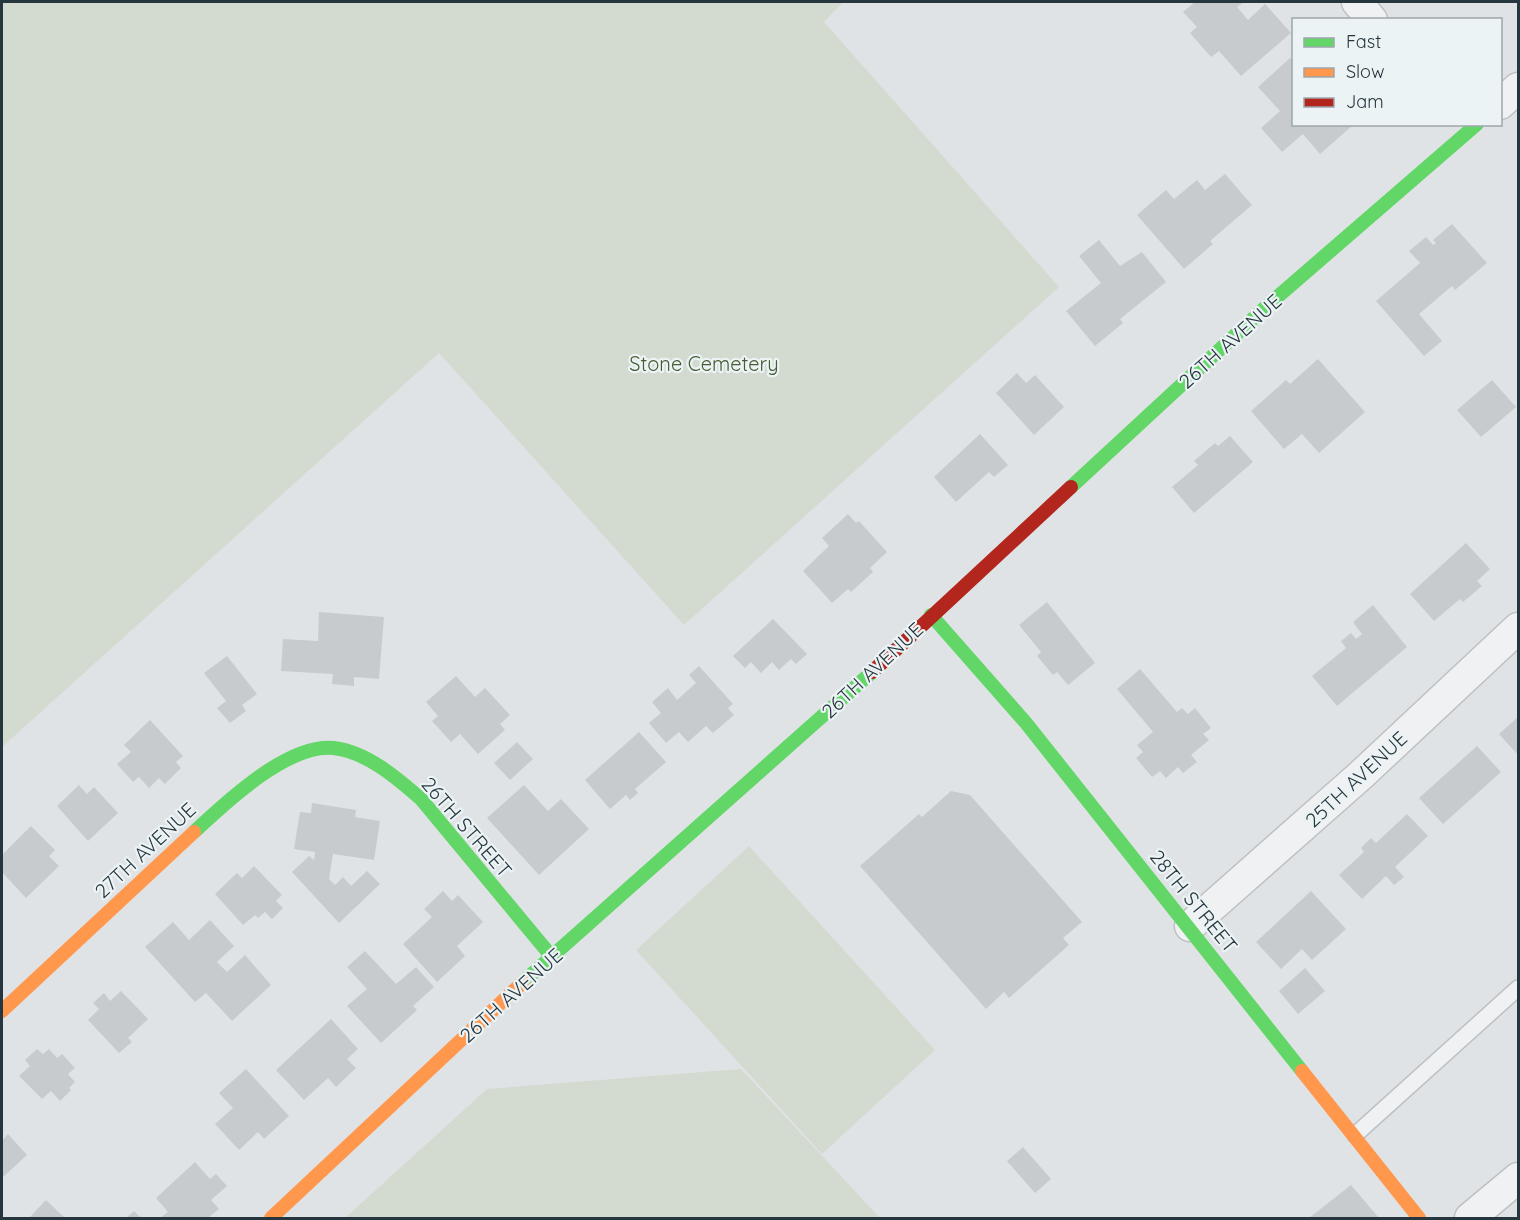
<svg xmlns="http://www.w3.org/2000/svg" width="1520" height="1220" viewBox="0 0 1520 1220" font-family="Quicksand,sans-serif">
	<style>
		.green { fill: #d3dad0 }
		.building { fill: #c8cbcd }
		.lines { fill: none; stroke-linecap: round; stroke-linejoin: round }
		.lane-casing { stroke: #bec1c3; stroke-width: 18 }
		.street-casing { stroke: #bec1c3; stroke-width: 33 }
		.lane { stroke: #eff1f2; stroke-width: 15 }
		.street { stroke: #eff1f2; stroke-width: 30 }
		.fast { stroke: #63d668; stroke-width: 14 }
		.slow { stroke: #ff974d; stroke-width: 14 }
		.jam { stroke: #b3261e; stroke-width: 14 }
		.labels { text-anchor: middle; dominant-baseline: central; stroke-width: 4.5; stroke-linejoin: round; paint-order: stroke }
		.street-label { font-size: 20px; fill: #26363f; stroke: #ecf3f5 }
		.park-label { font-size: 20px; fill: #465c32; stroke: #ecf3f5 }
	</style>
	<rect width="100%" height="100%" fill="#e0e3e5"/>
	<path class="green" d="M2,2H843L824,22L1059,287L684,625L439,353L2,747Z
		M749,846L935,1050L822,1154L636,950Z
		M741,1069L880,1218H345L487,1089Z"/>
	<path class="building" d="M1195,2H1244L1237,7L1248,20L1265,4L1291,33L1241,76L1219,51L1211,57L1190,33L1197,27L1183,12Z
		M1290,58L1294,61V124L1352,126L1320,154L1303,134L1282,152L1261,128L1280,111L1258,87Z
		M1225,174L1252,205L1210,241L1213,244L1184,269L1137,215L1166,190L1174,199L1197,180L1205,190Z
		M1452,224L1487,263L1455,290L1452,286L1419,314L1442,341L1424,356L1376,301L1420,263L1409,251L1426,237L1433,245L1436,243L1433,240Z
		M1099,240L1120,266L1142,252L1166,282L1120,319L1123,323L1095,346L1066,311L1101,283L1079,256Z
		M1318,359L1365,412L1319,453L1302,434L1284,449L1251,411L1286,380L1290,384Z
		M1017,373L1026,383L1035,375L1064,407L1034,435L996,393Z
		M1492,380L1516,407L1481,437L1457,410Z
		M980,434L1008,465L994,477L989,472L956,502L934,477Z
		M1230,436L1253,462L1194,513L1172,487L1198,465L1194,461L1215,443L1218,446Z
		M848,514L856,523L859,521L887,552L870,568L873,572L851,592L848,589L832,603L803,571L829,546L822,538Z
		M1466,543L1490,569L1477,581L1482,586L1463,602L1460,599L1434,621L1410,594Z
		M1047,602L1095,663L1068,685L1057,672L1053,675L1037,656L1041,652L1019,625Z
		M1373,605L1407,647L1337,706L1312,676L1346,648L1341,641L1351,633L1356,639L1362,634L1353,622Z
		M319,612L384,617L379,679L354,677V686L332,684L333,674L281,671L283,639L318,641Z
		M773,619L807,654L796,664L791,659L779,670L772,662L761,673L751,662L745,668L733,656Z
		M227,656L257,694L242,705L246,711L230,723L217,708L226,701L204,673Z
		M699,666L733,704L728,708L734,715L713,733L706,726L688,742L679,732L666,743L649,723L661,713L652,702L668,688L677,700L696,683L689,675Z
		M1140,669L1177,712L1182,708L1188,714L1195,708L1211,728L1203,734L1209,740L1191,755L1197,762L1183,773L1178,767L1166,778L1160,771L1152,777L1136,758L1143,752L1137,745L1153,732L1117,689Z
		M456,676L475,697L485,688L510,715L500,724L505,730L478,754L460,734L451,742L432,721L438,716L426,702Z
		M1518,717V755L1499,734Z
		M150,720L183,756L176,762L181,768L165,784L159,778L149,788L139,777L133,782L117,764L131,752L124,745Z
		M639,732L666,762L635,789L638,793L630,800L626,795L610,809L585,780Z
		M517,742L533,759L510,780L494,763Z
		M1477,746L1501,772L1443,824L1419,798Z
		M79,785L87,794L94,787L118,813L88,841L57,806Z
		M524,785L548,811L561,799L589,829L539,875L487,818Z
		M951,791L970,795L1082,922L1063,938L1069,945L1009,998L1004,992L986,1009L860,866L919,814L922,817Z
		M312,803L356,810L355,817L380,821L374,860L333,854L329,879L335,885L343,877L351,886L367,871L380,884L339,923L292,872L309,856L314,860L315,852L294,849L300,812L311,813Z
		M1407,814L1428,836L1395,867L1404,877L1394,885L1386,876L1362,899L1339,875L1364,852L1361,848L1371,838L1376,843Z
		M31,826L55,850L49,856L59,866L26,898L2,872V855Z
		M254,866L282,895L276,901L283,908L272,919L265,912L258,918L255,915L243,925L215,894L237,873L242,878Z
		M443,891L452,901L458,895L483,922L457,946L465,956L437,982L403,944L432,917L424,909Z
		M1311,891L1346,929L1312,960L1302,949L1281,969L1256,942Z
		M210,920L234,946L217,962L227,972L245,955L271,985L232,1021L206,993L195,1002L145,947L173,922L189,940Z
		M365,951L396,984L416,967L434,987L413,1006L417,1010L381,1043L347,1006L367,989L347,967Z
		M1305,968L1325,991L1298,1014L1279,991Z
		M121,991L148,1019L128,1038L132,1042L119,1053L88,1020L99,1009L93,1003L104,993L110,1001Z
		M331,1019L358,1049L347,1059L356,1068L336,1087L328,1078L304,1100L276,1070Z
		M37,1049L43,1054L49,1049L57,1058L62,1054L75,1068L68,1074L75,1082L69,1088L71,1090L60,1101L51,1091L42,1099L19,1076L30,1066L25,1060Z
		M246,1069L289,1116L264,1139L258,1132L239,1150L215,1124L233,1108L219,1093Z
		M8,1134L27,1155L2,1178V1141Z
		M1023,1147L1051,1179L1035,1193L1007,1161Z
		M195,1162L210,1179L216,1174L227,1186L211,1200L219,1209L208,1218H160L168,1212L156,1198Z
		M1351,1185L1379,1218H1309Z
		M46,1200L65,1218H29Z
		M134,1211L141,1218H126Z"/>
	<g class="lines">
		<g class="lane-casing">
			<path id="lane" d="M1355,1135L1518,988"/>
		</g>
		<g class="street-casing">
			<path id="street" d="M1357,2L1372,20
				M1500,104L1518,88
				M1190,926L1361,775L1518,628
				M1470,1218L1518,1178"/>
		</g>
		<use href="#lane" class="lane"/>
		<use href="#street" class="street"/>
		<path class="fast" d="M1071,487L1268,305L1477,124
			M931,615L1026,723L1302,1071
			M194,832C225,803 288,743 334,748C367,752 397,778 421,799L552,957
			M523,982L872,672"/>
		<path class="slow" d="M2,1011L194,832
			M1302,1071L1419,1218
			M271,1218L523,982"/>
		<path class="jam" d="M872,672L1071,487"/>
	</g>
	<g class="labels">
		<g class="street-label">
			<text transform="translate(1230 341) rotate(-42)">26TH AVENUE</text>
			<text transform="translate(872 670) rotate(-43)">26TH AVENUE</text>
			<text transform="translate(1356 779) rotate(-43)">25TH AVENUE</text>
			<text transform="translate(467 827) rotate(49)">26TH STREET</text>
			<text transform="translate(145 850) rotate(-43)">27TH AVENUE</text>
			<text transform="translate(1194 901) rotate(51)">28TH STREET</text>
			<text transform="translate(511 995) rotate(-42)">26TH AVENUE</text>
		</g>
		<g class="park-label">
			<text x="704" y="363">Stone Cemetery</text>
		</g>
	</g>
	<rect width="1520" height="1220" fill="none" stroke="#26363f" stroke-width="6"/>
	<rect x="1292" y="18" width="210" height="108" fill="#ecf3f5" stroke="#9da7ac" stroke-width="1.5"/>
	<rect x="1304" y="38" width="30" height="9" fill="#63d668" stroke="#9da7ac" stroke-width="1.5"/>
	<text x="1346" y="48" font-size="18" fill="#26363f">Fast</text>
	<rect x="1304" y="68" width="30" height="9" fill="#ff974d" stroke="#9da7ac" stroke-width="1.5"/>
	<text x="1346" y="78" font-size="18" fill="#26363f">Slow</text>
	<rect x="1304" y="98" width="30" height="9" fill="#b3261e" stroke="#9da7ac" stroke-width="1.5"/>
	<text x="1346" y="108" font-size="18" fill="#26363f">Jam</text>
</svg>
